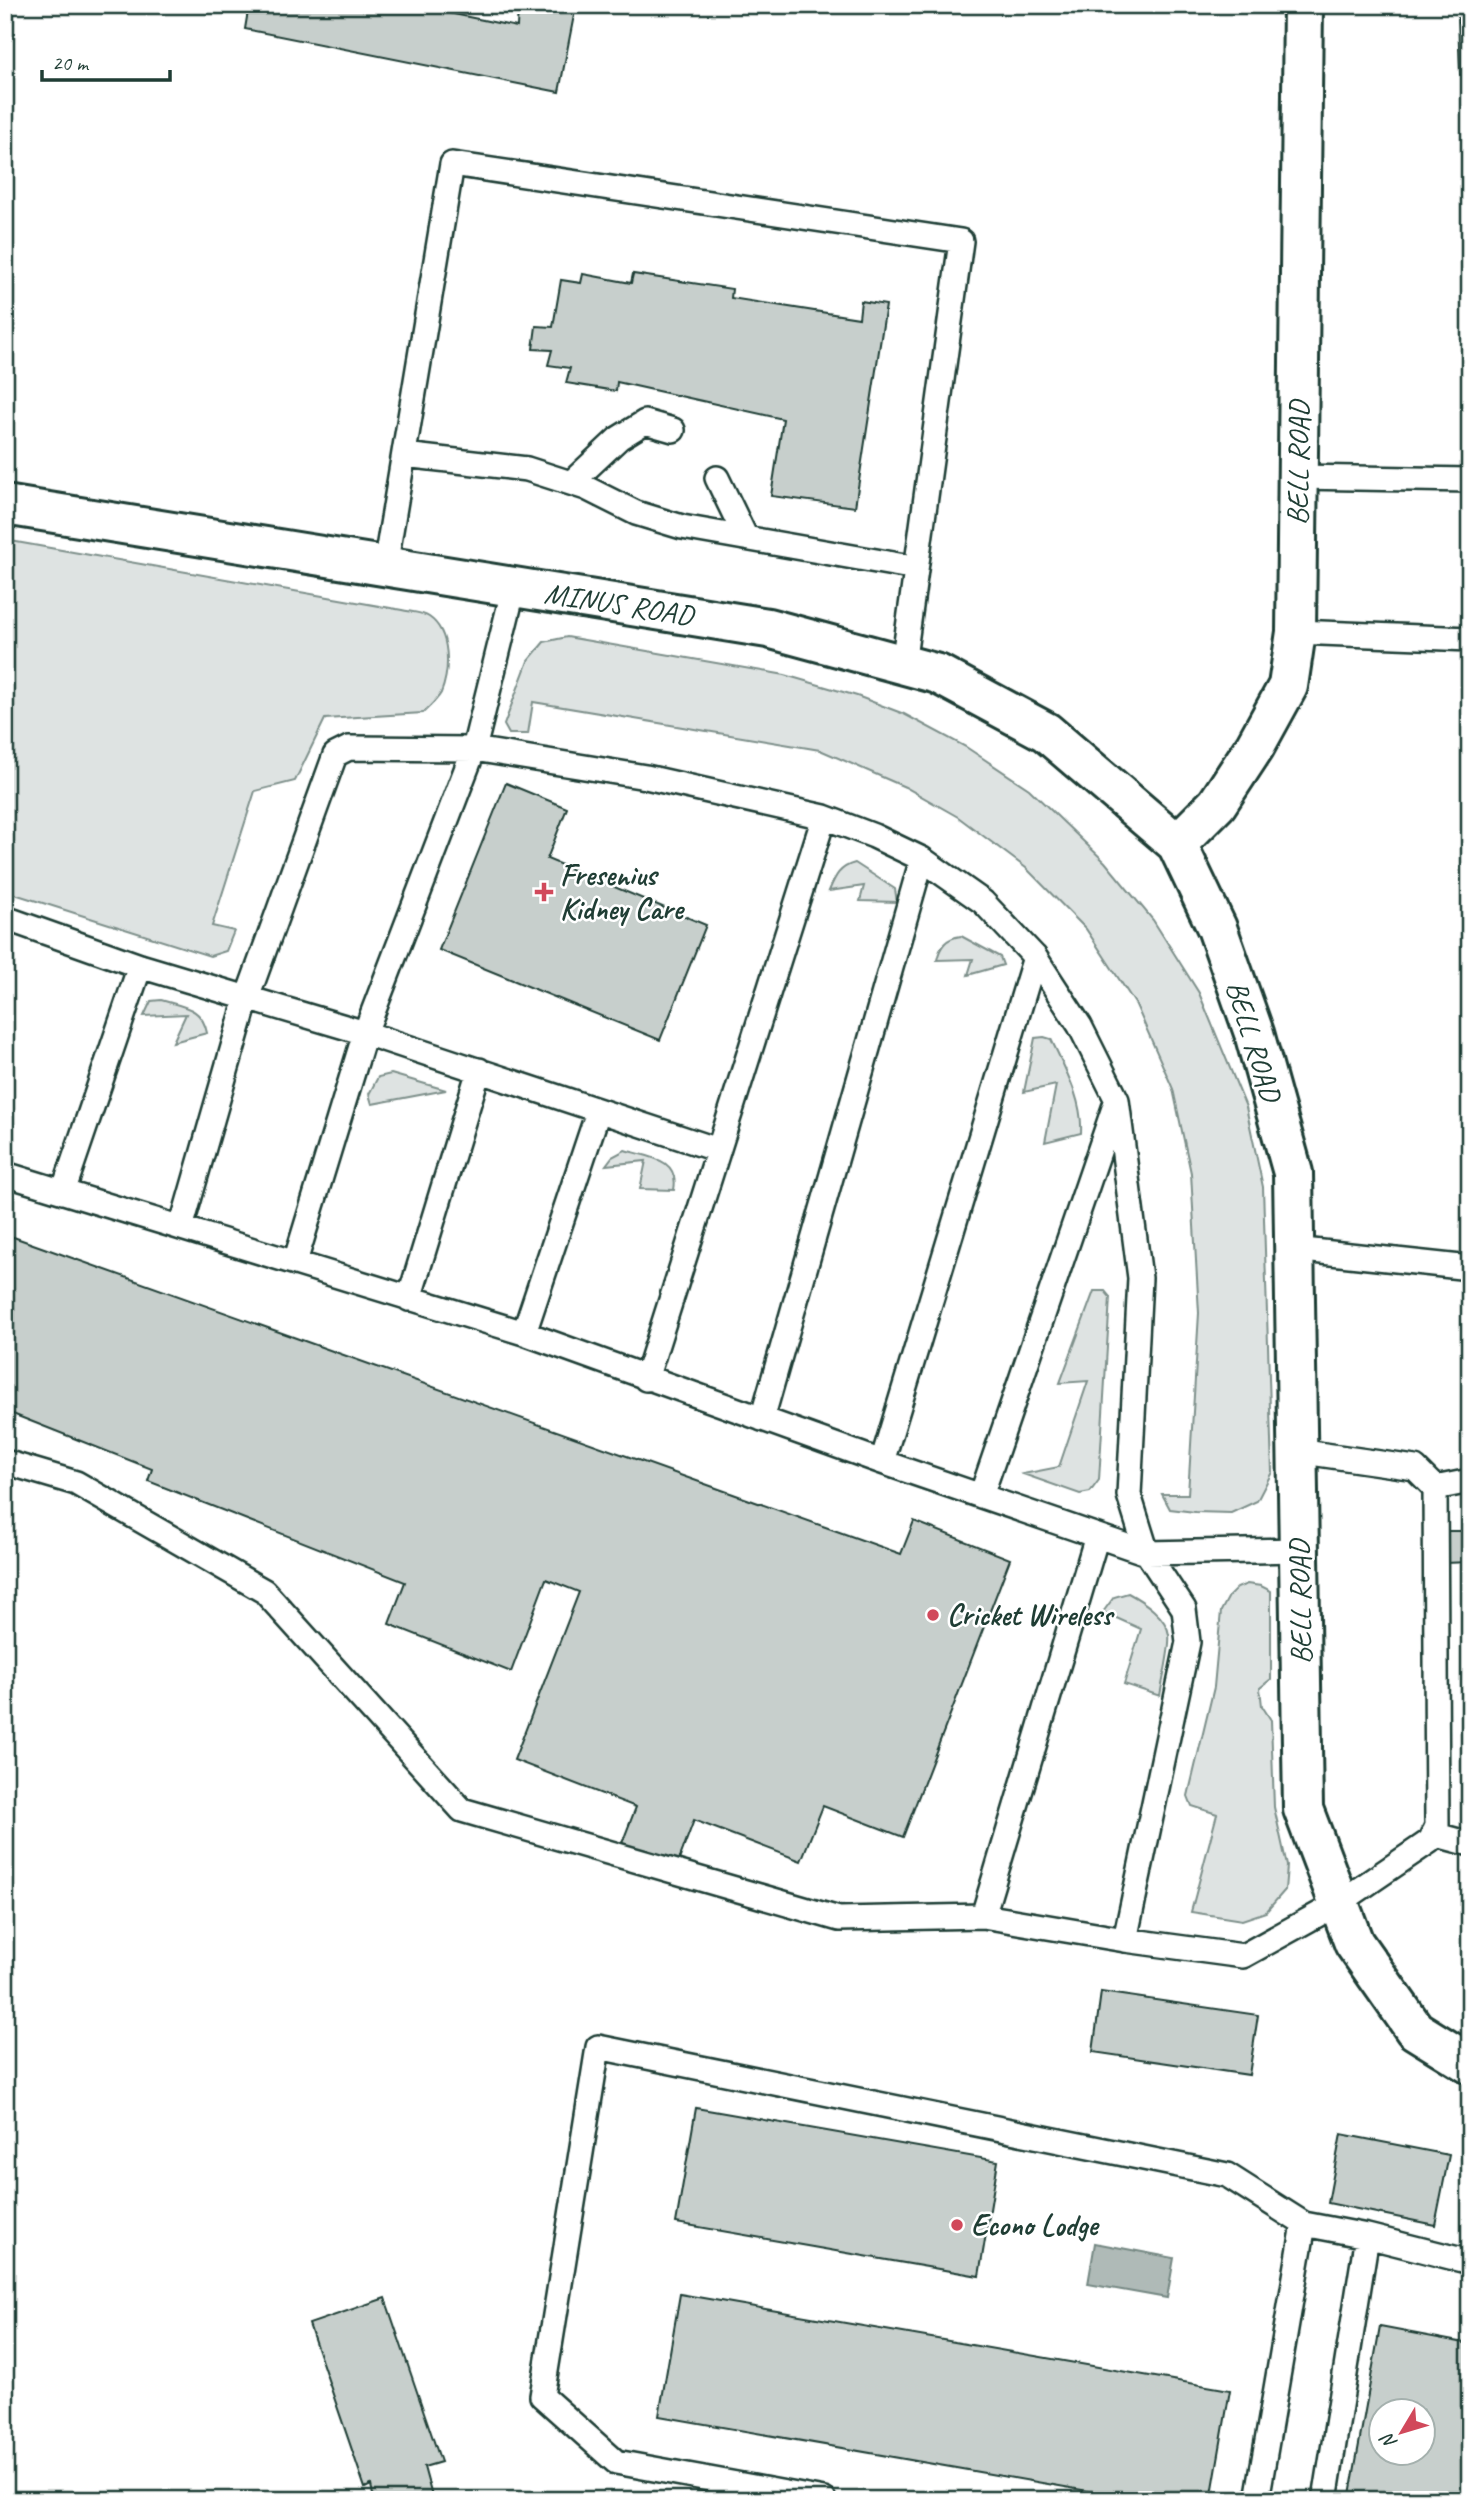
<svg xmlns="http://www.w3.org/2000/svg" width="1475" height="2505" viewBox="0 0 1475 2505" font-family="Caveat,sans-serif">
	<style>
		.green { fill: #dee3e2; stroke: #7e908b; stroke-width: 2 }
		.water { fill: #afbab7; stroke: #758883; stroke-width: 2 }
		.building { fill: #c7cfcc; stroke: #1f3d34; stroke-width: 2; fill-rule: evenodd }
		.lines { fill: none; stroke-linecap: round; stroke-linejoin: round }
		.service-casing { stroke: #1f3d34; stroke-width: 28 }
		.minor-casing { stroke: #1f3d34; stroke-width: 44 }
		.tertiary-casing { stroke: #1f3d34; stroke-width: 44 }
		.service { stroke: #fff; stroke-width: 23 }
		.minor { stroke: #fff; stroke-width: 38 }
		.tertiary { stroke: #fff; stroke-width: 38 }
		.poi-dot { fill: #d1495b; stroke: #fff; stroke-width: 2.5 }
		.labels { text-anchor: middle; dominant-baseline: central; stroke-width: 5; stroke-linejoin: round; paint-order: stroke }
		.street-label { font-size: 30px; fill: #1f3d34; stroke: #fff }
		.poi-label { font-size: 30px; font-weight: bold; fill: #1f3d34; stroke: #fff; text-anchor: start }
	</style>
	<rect width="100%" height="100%" fill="#fff"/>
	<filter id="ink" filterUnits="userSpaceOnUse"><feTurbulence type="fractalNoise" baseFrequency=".0143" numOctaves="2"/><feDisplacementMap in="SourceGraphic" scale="14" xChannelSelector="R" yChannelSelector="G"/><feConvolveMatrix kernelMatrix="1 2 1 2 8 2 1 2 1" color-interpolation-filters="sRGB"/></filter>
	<g filter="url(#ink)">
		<path class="green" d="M5,540L402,610C410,612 422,612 429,617C451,632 450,670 441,693C437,700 429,707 423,713L325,719L295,781L255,791L212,926L234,931L226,951L210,956L5,891Z
			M567,637L785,675L857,696L904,714L966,747L1029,789L1105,862L1153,920L1199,993L1246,1107L1263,1187L1272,1472L1257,1501L1231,1513L1195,1512L1170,1509L1162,1494H1188L1199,1313L1191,1173L1173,1089L1136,1005L1086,929L1026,868L958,817L905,787L820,750L533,702L528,734H509L504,725L528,661L544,642Z
			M855,863L895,889L897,902L860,901L864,886L829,891C835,877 839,867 855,863Z
			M961,936L1000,957L1003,965L968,975L973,959L937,960C940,946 946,938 961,936Z
			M161,1000C184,1007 202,1007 207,1033L173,1042L186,1014L144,1016L151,1001Z
			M1044,1037L1051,1039C1065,1069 1083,1100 1081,1133L1045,1142L1056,1085L1024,1092L1035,1038Z
			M391,1074L446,1090L372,1104L369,1094L378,1077Z
			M625,1150C648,1157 680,1158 674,1190L640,1189L646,1161L606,1165L612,1157Z
			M1094,1291H1105L1110,1297L1099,1480L1090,1492L1080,1494L1023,1474L1059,1467L1088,1381L1060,1383Z
			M1247,1584L1261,1586L1271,1591V1679L1260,1688L1262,1706L1271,1720L1274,1807L1287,1866L1285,1890L1266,1912L1242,1920L1191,1912L1217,1814L1192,1806L1188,1796L1214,1687L1221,1611L1229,1596L1237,1588Z
			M1128,1593C1143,1601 1167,1617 1169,1635C1171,1647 1162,1682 1160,1696L1124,1684L1141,1629L1103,1612L1114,1597Z"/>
		<path class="water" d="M1095,2243L1174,2258L1167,2298L1088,2284Z"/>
		<path class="building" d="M249,5H410L517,27L518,5H576L559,92L245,29Z
			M1194,5H1235V8L1194,10Z
			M1458,18H1470V75H1460Z
			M583,274L631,283L633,274L732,289L731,298L859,318L861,301L886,305L855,507L771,496L783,419L617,382L616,391L566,383L570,368L548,365L552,350L533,349L536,326L553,327L561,280L581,283Z
			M506,783L567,808L547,859L706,925L660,1040L439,950Z
			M5,1234L901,1554L914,1521L1010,1559L903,1837L823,1806L801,1861L694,1820L676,1868L621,1846L636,1807L514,1760L579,1592L546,1579L511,1672L389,1624L405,1582L148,1481L152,1469L5,1411Z
			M1446,1531H1470V1562L1445,1563Z
			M1101,1992L1258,2015L1249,2075L1093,2052Z
			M696,2108L998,2161L979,2276L676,2223Z
			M1341,2134L1449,2155L1435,2225L1328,2203Z
			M680,2294L1230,2390L1211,2500H1139L659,2416Z
			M385,2298L441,2462L424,2467L433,2500H374L371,2485L365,2488L309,2324Z
			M1380,2327L1470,2344V2500H1349ZM1380,2410H1422V2452H1380Z"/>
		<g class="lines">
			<g class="service-casing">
				<path id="service" d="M404,455L527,469L586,488L636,513L682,527L916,568
					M1298,477L1470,480
					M717,478L746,538
					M571,483L619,438L645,422L673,430
					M385,567L452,164L961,241L903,665
					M1296,632L1470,639
					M5,918L140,966L247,998L335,755L349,748L474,749L646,777L824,817L874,836L922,859L983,902L1035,957L1080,1026L1117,1100L1140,1278L1129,1495L1147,1553L1299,1550
					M5,1174L524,1333L882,1462L1147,1553L1184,1609L1188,1642L1125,1940
					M63,1192L140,966
					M181,1228L247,998L365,1033L718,1150
					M1294,1249L1470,1268
					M295,1262L365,1033L474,749L514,587
					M409,1299L479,1070
					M524,1333L598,1112
					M646,1379L824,817
					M762,1419L922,859
					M5,1462L76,1483L264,1591L462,1810L839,1919L983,1916L1125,1940L1243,1956L1339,1903L1430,1841L1437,1826L1435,1488L1415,1468L1297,1451
					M882,1462L1035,957
					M1435,1488L1470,1481
					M981,1496L1115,1105
					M1433,1834L1470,1844
					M983,1916L1097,1536
					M824,2500L616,2462L542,2396L598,2047L1227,2175L1304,2224L1367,2236L1470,2262
					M1257,2500L1304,2224
					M1325,2500L1367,2236"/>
			</g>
			<g class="minor-casing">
				<path id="minor" d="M1177,844L1217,804L1255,746L1288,686L1296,632L1303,5"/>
			</g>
			<g class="tertiary-casing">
				<path id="tertiary" d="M5,505L768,628L938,674L1046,732L1177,844L1217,928L1254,1033L1293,1173L1303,1809L1354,1943L1415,2030L1470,2064"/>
			</g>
			<use href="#service" class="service"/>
			<use href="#minor" class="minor"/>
			<use href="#tertiary" class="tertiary"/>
		</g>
	</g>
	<g class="poi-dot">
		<path d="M540.5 881.5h7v7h7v7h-7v7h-7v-7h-7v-7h7z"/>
		<circle cx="933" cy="1615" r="7"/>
		<circle cx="957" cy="2225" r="7"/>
	</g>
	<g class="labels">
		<g class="street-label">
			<text transform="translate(1298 463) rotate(-89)">BELL ROAD</text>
			<text transform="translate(619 604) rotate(9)">MINUS ROAD</text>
			<text transform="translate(1254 1041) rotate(73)">BELL ROAD</text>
			<text transform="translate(1300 1602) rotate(-91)">BELL ROAD</text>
		</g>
		<g class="poi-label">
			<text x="560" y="875">Fresenius<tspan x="560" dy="34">Kidney Care</tspan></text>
			<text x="947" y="1615">Cricket Wireless</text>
			<text x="971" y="2225">Econo Lodge</text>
		</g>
	</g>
	<rect width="1475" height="2505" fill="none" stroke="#fff" stroke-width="28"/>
	<rect x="14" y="14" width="1447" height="2477" fill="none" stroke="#1f3d34" stroke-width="2.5" filter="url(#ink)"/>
	<g transform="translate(1402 2432) rotate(232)"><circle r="33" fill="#ffffff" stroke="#a5b1ae" stroke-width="2"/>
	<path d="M0-5L12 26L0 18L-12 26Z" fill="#d1495b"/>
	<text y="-10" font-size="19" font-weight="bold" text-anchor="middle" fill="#1f3d34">N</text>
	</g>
	<path d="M42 70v10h128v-10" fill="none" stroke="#1f3d34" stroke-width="3.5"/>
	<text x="52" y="70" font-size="21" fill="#1f3d34" stroke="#ffffff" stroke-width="5" paint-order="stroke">20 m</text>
</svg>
